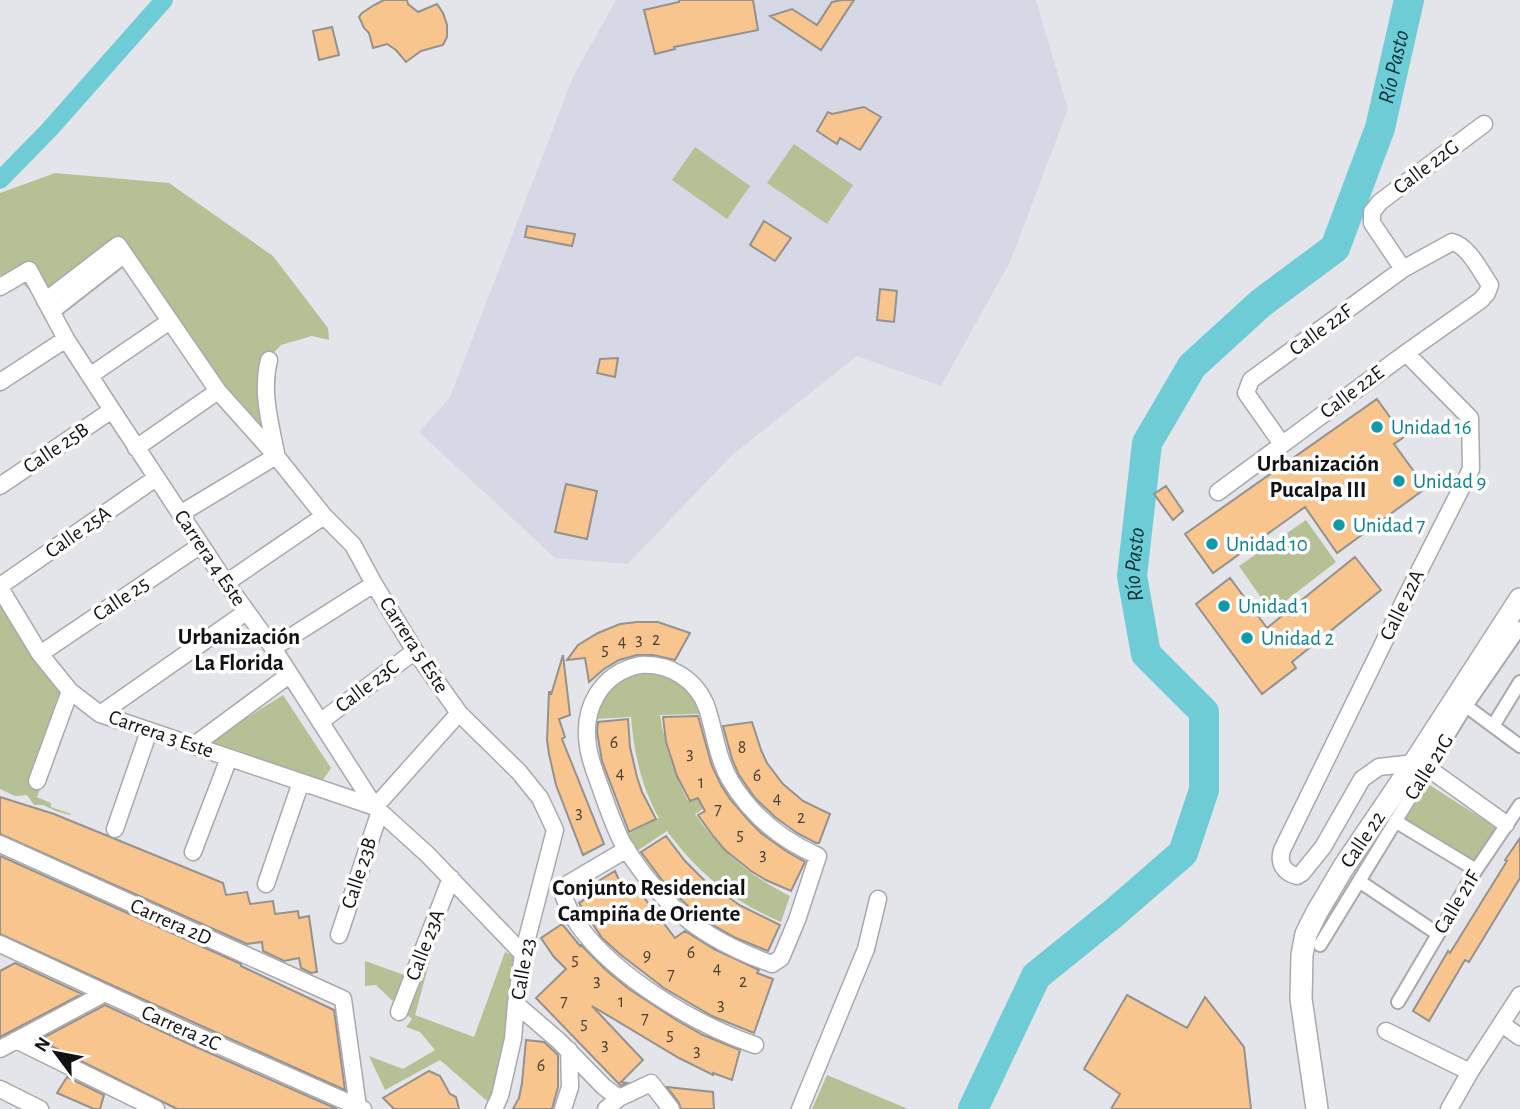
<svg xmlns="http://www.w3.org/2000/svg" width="1520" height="1109" viewBox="0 0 1520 1109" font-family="'Alegreya Sans',sans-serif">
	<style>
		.built { fill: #d6d8e5 }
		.green { fill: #b5c095 }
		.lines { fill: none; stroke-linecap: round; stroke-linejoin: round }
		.canal { stroke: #6eccd6; stroke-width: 18 }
		.river { stroke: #6eccd6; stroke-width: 30 }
		.building { fill: #f8c58f; stroke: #95918c; stroke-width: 2 }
		.pedestrian-casing { stroke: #a8a9ae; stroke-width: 16 }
		.minor-casing { stroke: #a8a9ae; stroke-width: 19 }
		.secondary-casing { stroke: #a8a9ae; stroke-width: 24 }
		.pedestrian { stroke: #fff; stroke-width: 12 }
		.minor { stroke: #fff; stroke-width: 16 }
		.secondary { stroke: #fff; stroke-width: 21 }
		.culture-dot { fill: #0f9aa8; stroke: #fff; stroke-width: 2.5 }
		.labels { text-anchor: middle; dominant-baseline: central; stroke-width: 7; stroke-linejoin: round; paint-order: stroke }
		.number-label { font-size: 18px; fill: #4c3f33 }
		.street-label { font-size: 21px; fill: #121214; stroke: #fff }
		.culture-label { font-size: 21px; fill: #0d838f; stroke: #fff; text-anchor: start }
		.water-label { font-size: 23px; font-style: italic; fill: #003035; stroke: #fff }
		.neighbourhood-label { font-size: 23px; font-weight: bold; fill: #121214; stroke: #fff }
	</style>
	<rect width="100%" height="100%" fill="#e4e5eb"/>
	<path class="built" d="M616,0H1036L1068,109L1011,260L941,386L857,356L730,457L628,564L555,558L419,432L450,397L573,77Z"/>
	<path class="green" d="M794,144L853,185L827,224L767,183Z
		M695,147L750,186L727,219L672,180Z
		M55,173L169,183L273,256L328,328L329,340L312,336L281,345L263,364L271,464L219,406L220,386L135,264L91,266L41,310C30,289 25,279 0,275V193Z
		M1306,520L1336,562L1271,612L1239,566Z
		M0,605L71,708L37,797L51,803V807L71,814L70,815L56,811L43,805H34L27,795L15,796L0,789Z
		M639,673C668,671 691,686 701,714L660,715C665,746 674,774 688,801L722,782L729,793L695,814C720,851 750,876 790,896L781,922C732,901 699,874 667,831L634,853L624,836L659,818C641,786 634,753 631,717L595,719L605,692L623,678Z
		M283,695L331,768L321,783L207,743Z
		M1428,784L1497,828L1474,865L1405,821Z
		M447,898L415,1015L474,1037L505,952L519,958L507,1067L493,1096L487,1101L440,1060L385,1090L369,1056L403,1069L435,1050L420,1032L406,1027L412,1019L380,989L376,985L365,986V961L410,977Z
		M827,1075L908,1109H812Z"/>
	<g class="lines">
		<path class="canal" d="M0,180L49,130L164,0"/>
		<path class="river" id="s1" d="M973,1109L1036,976L1114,913L1183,853L1204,790V712L1146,654L1132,576L1147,443L1192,366L1261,303L1335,248L1380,128L1409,0"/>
	</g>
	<path class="building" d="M384,0H407L408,4L418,12L437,4L443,13L447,25V37L443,45L421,51L406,62L396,50L387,44L373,48L369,33L364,28L359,17L362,13L374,5Z
		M679,0H753L758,30L674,47L675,49L655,54L644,10L679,2Z
		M842,0H854L821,50L770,16L792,9L817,25L832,2Z
		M332,27L339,55L319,60L313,31Z
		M864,107L881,117L860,150L840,138L837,144L817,131L828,112L832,114Z
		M764,221L791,238L775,261L750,245Z
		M527,226L575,234L572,246L525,237Z
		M880,289L897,291L894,322L877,320Z
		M618,358L615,377L597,373L600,359Z
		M1377,399L1404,437L1394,444L1426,488L1337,553L1305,507L1213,573L1185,534Z
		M566,484L597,491L587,539L555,532Z
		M1166,486L1183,511L1173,520L1154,494Z
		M1355,557L1381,590L1292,662L1296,668L1262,694L1196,604L1230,578L1267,628Z
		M637,622H658L690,633L675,660L653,655H637L619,660L604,669L589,682L585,658L567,660L578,645L598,633L620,624Z
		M563,655L570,715L559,719L565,737L562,739L604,844L583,855L556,785L549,754L547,740L549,692H551V695Z
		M698,716L712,766L721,785L730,799L750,822L761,833L786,851L805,862L791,891L766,880L751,871L725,850L713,836L698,815L705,811L698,798L690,801L677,776L666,742L663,717Z
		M628,719L630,747L637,777L642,792L656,819L629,832L602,761L597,732L598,722Z
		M752,722L761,750L767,763L783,784L803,801L830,814L819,843H816L797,833L775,817L755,798L739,775L732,759L723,726Z
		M0,797L54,814L223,883L226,895L247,892L250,904L273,901L275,914L298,911L299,918L309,916L317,972L311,973L301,968L299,958L284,961L263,951L262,942L247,944L0,834Z
		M666,836L685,861L705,881L741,906L780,925L768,951L736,938L711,924L689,907L665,884L641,852Z
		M1520,838V878L1469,962L1465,960L1429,1021L1413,1011L1448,951L1450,953L1507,861L1505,860Z
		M0,856L241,964V966L334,1010L345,1090L195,1023L0,934Z
		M615,871L626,896L639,891L675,938L685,931L714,949L759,970L757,973L773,979L754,1033L712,1016L664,988L621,955L602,938L579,903L602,888L597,882Z
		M562,924L580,946L581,945L607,971L629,989L678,1021L703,1035L740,1050L732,1080L713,1073V1075L679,1058L592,1006L643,1060L621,1082L627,1083L621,1086L536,998L566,969L554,957L541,938Z
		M15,963L82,994L0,1037V971Z
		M1127,995L1187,1028L1205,997L1244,1047L1251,1109H1111L1120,1094L1084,1069Z
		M105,1005L187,1043L337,1109H177L39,1040Z
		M526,1040L544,1042L558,1055V1087L552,1109H513L519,1098L522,1083Z
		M429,1071L440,1076L450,1094L456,1097L459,1109H394L383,1098Z
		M67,1077L104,1095L100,1109H94L57,1093Z
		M667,1087L713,1092L714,1109H681L679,1103Z"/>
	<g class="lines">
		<g class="pedestrian-casing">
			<path id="pedestrian" d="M52,313L120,260
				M1466,706L1520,746
				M1493,726L1520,682
				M1395,821L1476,870
				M1359,881L1438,934
				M1320,945L1466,706L1520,628
				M1398,1002L1476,870L1520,805"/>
		</g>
		<g class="minor-casing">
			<path id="minor" d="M1403,269L1372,223V212L1380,202L1484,124
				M0,287L29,270L66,339L112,410L226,583L273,648L375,807L428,855L523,954
				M45,301L118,245L218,391L276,456L324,516L353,545L374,584L415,651L459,713L519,772L540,798L555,830L523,954L516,1004L513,1039L500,1096L494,1109
				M1406,353L1470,418L1471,469L1406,597L1282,850C1278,863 1284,873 1297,876L1302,873L1323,847L1362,779L1379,767L1414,763
				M269,360C261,392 270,422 276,453
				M91,375L170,321
				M0,382L66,339
				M136,448L218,391
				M0,486L112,410
				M1218,492L1406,353L1481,300L1487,293L1490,285C1481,272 1468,245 1452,242L1403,269L1251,380L1246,393L1282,444
				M180,514L276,456
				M226,583L324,516
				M0,586L156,478
				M0,588L40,654L70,691L100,714L375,807L459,713
				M273,648L374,584
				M40,654L201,545
				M640,665C670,663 697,680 707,708C715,733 717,757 730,780C751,815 781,840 818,856L797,920L781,958L772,964C736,951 699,933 671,905C653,887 635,864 622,842C614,826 608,809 602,792C597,777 590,762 588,746C582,708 601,673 640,665Z
				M100,714L246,612
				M320,722L415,651
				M193,746L289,675
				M1428,768L1506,824
				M37,781L70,691
				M115,829L149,731
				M0,844L343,999L358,1107L354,1109
				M627,849L561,888C565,901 571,915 579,926C616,977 696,1025 755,1045
				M193,852L229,758
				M266,884L301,782
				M339,935L380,811
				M0,944L191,1033L363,1109
				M516,1004L559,1041L604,1087L619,1098
				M399,1012L451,878
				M1502,1024L1520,1037
				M1386,1031L1470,1072
				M16,1040L156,1109
				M0,1049L105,993
				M0,1089L40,1109
				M563,1109L570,1087L569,1050
				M606,1109L619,1098L651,1083L671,1109
				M800,1109L866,949L878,899
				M1449,1109L1470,1072L1520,995"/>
		</g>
		<g class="secondary-casing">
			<g id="secondary">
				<path id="s2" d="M1317,1109L1301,999L1302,955L1306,934L1317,912L1343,868L1414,763L1520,599"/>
			</g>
		</g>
		<use href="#pedestrian" class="pedestrian"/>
		<use href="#minor" class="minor"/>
		<use href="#secondary" class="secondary"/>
	</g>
	<g class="culture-dot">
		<circle cx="1377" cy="427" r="7"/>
		<circle cx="1399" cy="481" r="7"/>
		<circle cx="1339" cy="525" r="7"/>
		<circle cx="1212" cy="544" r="7"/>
		<circle cx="1224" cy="606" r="7"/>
		<circle cx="1247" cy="638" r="7"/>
	</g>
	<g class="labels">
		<g class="number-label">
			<text x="639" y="640">3</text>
			<text x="656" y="640">2</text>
			<text x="622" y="642">4</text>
			<text x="605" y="650">5</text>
			<text x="614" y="743">6</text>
			<text x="742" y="748">8</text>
			<text x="690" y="754">3</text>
			<text x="620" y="774">4</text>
			<text x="757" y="776">6</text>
			<text x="701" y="783">1</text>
			<text x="777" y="799">4</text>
			<text x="718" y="810">7</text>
			<text x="579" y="813">3</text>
			<text x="801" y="818">2</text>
			<text x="740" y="835">5</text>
			<text x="763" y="855">3</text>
			<text x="691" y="953">6</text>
			<text x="647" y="956">9</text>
			<text x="575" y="960">5</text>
			<text x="717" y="969">4</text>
			<text x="671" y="975">7</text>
			<text x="597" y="981">3</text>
			<text x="743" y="982">2</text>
			<text x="564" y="1002">7</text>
			<text x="621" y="1002">1</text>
			<text x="721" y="1005">3</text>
			<text x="645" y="1019">7</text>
			<text x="584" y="1024">5</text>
			<text x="670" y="1035">5</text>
			<text x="605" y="1045">3</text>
			<text x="697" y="1051">3</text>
			<text x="541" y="1066">6</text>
		</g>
		<g class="street-label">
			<text transform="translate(1426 167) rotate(-37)">Calle 22G</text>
			<text transform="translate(1321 330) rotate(-36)">Calle 22F</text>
			<text transform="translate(1352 392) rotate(-37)">Calle 22E</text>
			<text transform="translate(56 448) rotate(-34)">Calle 25B</text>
			<text transform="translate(78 532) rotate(-35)">Calle 25A</text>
			<text transform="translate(210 558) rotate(56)">Carrera 4 Este</text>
			<text transform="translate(121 599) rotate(-34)">Calle 25</text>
			<text transform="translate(1402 605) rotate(-64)">Calle 22A</text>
			<text transform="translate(414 645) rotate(57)">Carrera 5 Este</text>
			<text transform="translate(367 686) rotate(-37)">Calle 23C</text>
			<text transform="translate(161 734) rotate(19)">Carrera 3 Este</text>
			<text transform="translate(1429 767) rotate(-58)">Calle 21G</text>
			<text stroke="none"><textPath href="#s2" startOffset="287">Calle 22</textPath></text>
			<text transform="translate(359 873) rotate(-72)">Calle 23B</text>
			<text transform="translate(1457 902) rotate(-59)">Calle 21F</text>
			<text transform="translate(171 922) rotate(24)">Carrera 2D</text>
			<text transform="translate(425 945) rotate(-69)">Calle 23A</text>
			<text transform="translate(523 969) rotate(-80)">Calle 23</text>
			<text transform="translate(181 1028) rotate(24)">Carrera 2C</text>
		</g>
		<g class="culture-label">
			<text x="1391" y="427">Unidad 16</text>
			<text x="1413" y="481">Unidad 9</text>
			<text x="1353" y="525">Unidad 7</text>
			<text x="1226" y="544">Unidad 10</text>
			<text x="1238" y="606">Unidad 1</text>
			<text x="1261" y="638">Unidad 2</text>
		</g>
		<g class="water-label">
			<text stroke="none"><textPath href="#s1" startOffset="1244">Río Pasto</textPath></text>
			<text stroke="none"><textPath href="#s1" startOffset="656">Río Pasto</textPath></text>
		</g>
		<g class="neighbourhood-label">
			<text x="1318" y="464">Urbanización<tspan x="1318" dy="26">Pucalpa III</tspan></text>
			<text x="239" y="637">Urbanización<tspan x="239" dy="26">La Florida</tspan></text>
			<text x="649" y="888">Conjunto Residencial<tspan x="649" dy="26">Campiña de Oriente</tspan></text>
		</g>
	</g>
	<g transform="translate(56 1053) rotate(302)" stroke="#ffffff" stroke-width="5" paint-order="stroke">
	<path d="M0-5L12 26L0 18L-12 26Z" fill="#121214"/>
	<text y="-10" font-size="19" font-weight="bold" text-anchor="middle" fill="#121214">N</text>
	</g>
</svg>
